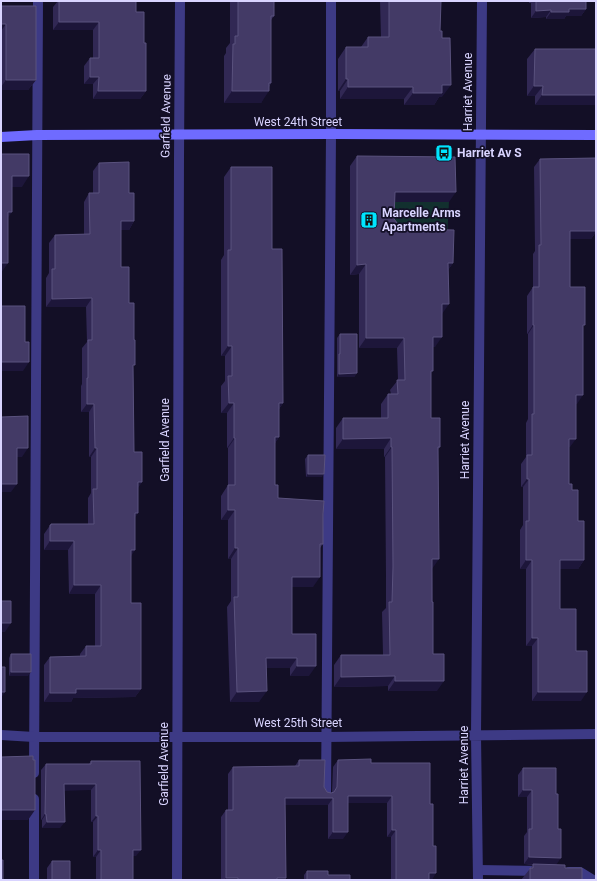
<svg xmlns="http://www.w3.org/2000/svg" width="597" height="881" viewBox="0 0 597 881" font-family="Roboto,sans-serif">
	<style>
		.green { fill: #12302f }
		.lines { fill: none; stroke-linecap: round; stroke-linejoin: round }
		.lane { stroke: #3d3a85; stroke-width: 10 }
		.street { stroke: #3d3a85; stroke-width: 10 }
		.secondary { stroke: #6f6bff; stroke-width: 10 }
		.wall { fill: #312854 }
		.shaded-wall { fill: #1d163a }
		.building { fill: #433a66; stroke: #5a527e }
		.labels { text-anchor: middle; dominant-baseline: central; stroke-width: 3.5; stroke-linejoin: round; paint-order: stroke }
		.street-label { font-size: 12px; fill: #d9d4ff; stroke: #130f26 }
		.poi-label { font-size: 12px; font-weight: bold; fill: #d9d4ff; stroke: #130f26; text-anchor: start }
	</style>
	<rect width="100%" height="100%" fill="#130f26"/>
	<path class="green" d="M395,202H449L447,240L395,239L387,210Z"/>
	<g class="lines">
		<path class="lane" d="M34,773L38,1
			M326,794L331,134V1
			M34,799V880
			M478,870L541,871
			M569,872H580L593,880"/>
		<path class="street" d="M1,735L34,737H326L596,734
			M177,880L179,158L180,1
			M478,880L476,735L482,1"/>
		<path class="secondary" d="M1,137L37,135L331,134L596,135"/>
	</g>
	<path class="wall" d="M58,1H136V12L144,43L146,91L140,99H93V84H84V66L90,58H93V30H53V7Z
		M230,1H274V16L271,20V83L261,103H224V56L226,53V48L230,43Z
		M380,1H441L440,31L442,97H439L434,105H404V99H340V91H338V59L346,47H361L368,37H381Z
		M529,1H586V9L581,16H566L564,19H546V17L531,18V3H529Z
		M1,6L36,80L28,90H1Z
		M535,49H596L535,105V96H527V59Z
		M357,156L449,202H394V219L402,229L453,263L448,270L442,314L435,347H433L431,374V418L440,447L438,449L432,568L433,654L437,691H388V686L334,687V665L341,655H383L382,612L386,608V577L385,457H384V449H336V428L343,418H381V404L388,394H391L390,390L398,380L397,348H359V274L350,275V166Z
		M596,158V232L591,239H570V287L583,328L577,404H576L570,447H569V484L572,490L584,560L578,569H560V609L576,651L581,701H532V646H526V569H520V530L523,525V487H521V464L526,457V423L528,419V334H527V296L533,287V254L535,251L534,167L540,159Z
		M99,163L129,193L134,221L129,230H121V267L129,303L133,367L134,452L142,482L138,487L131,556V603L141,689L135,697L73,698L71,702H44V665L50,657H80V654L86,646H95V594H69L68,550H44V534L51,524H88V498L91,493V457H89V412H81V386L82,384V348L87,342L86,307H46V278L49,273V243L55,235L84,234V202L89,193H93V171Z
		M231,167L272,249L283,403L279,409V437L275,443V485L278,498L323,514V544L320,548L313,587H292V634L309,676H290V668H266L259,702H230L227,607L231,601V559H228V520H221V496L228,485V448H227V413H221V386L225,381V356H221V260L224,255V177Z
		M340,334L357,373L354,377H337V338Z
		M308,455L322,477H306L305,459Z
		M11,654L28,676H9V658Z
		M299,760L324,787L327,792L331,793H332L333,767L338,760L371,763L430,804L432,880H391V837H387V803H348L343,839H328V805H285L286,878L284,880H221V817L226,810H228V774L233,767L295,766Z
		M91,761L136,856H133V880H96V857H93V822H91V790H64L60,828H42V820H41V770L46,764H89Z
		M523,768H556V865L565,868L582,880H521L533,865L524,864V836L527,832V797H518V775Z
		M52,861L70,880H47V868Z
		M307,871L328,875L350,880H304V875Z"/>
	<path class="shaded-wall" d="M569,9H586L581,16H566L564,19H546L551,12Z
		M551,10L546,17L531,18L536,11Z
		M59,22H99L93,30H53Z
		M1,24H6L1,31Z
		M90,77H99L93,84H84Z
		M346,79H348L340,91H338Z
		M6,80H36L28,90H1V87Z
		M269,83H271L265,91H269L261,103H224L232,91Z
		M442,85H451L442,97H439L434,105H404L413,93Z
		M534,86H543L535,96H527Z
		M348,87H413L404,99H340Z
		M98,91H146L140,99H93Z
		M542,95H596V105H535Z
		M12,176H29L22,187H5Z
		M395,192H456L449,202H388Z
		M8,212H12L5,222Z
		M121,221H134L129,230H116Z
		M570,231H596V232L591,239H564Z
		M1,263H8L1,273Z
		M448,263H453L446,273Z
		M366,264L359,274L350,275L357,265Z
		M92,298L86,307H46L52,299Z
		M442,304H449L442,314Z
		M533,325H534L528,334H527Z
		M433,337H442L435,347H426Z
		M366,338H404L397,348H359Z
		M228,346H232L225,356H221Z
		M1,362H29L23,371H1Z
		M357,373L354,377H337L339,374Z
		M576,395H583L577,404H570Z
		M229,403H234L227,413H221Z
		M279,403H283L276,413Z
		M87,404H94L89,412H81Z
		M275,437H279L272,448Z
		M234,438H235L228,448H227Z
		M391,438L384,449H336L343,439Z
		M569,439H576L570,447H563Z
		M391,447H392L385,457H384Z
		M17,448H28L22,457H11Z
		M95,448H97L91,457H89Z
		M308,474H324L322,477H306Z
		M527,479H529L523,487H521Z
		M138,482H142L136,491Z
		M1,484H17L11,492H1Z
		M228,510H235L228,520H221Z
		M135,513H138L133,521Z
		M50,541H74L68,550H44Z
		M235,548H238L231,559H228Z
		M131,550H135L130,558Z
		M432,559H439L432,569Z
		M526,560H532L526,569H520Z
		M560,560H584L578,569H554Z
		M292,577H320L313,587H285Z
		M74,585H101L95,594H69Z
		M1,623H11L5,632H1Z
		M532,638H538L532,646H526Z
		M266,658H297L290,668H259Z
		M297,666H316L309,676H290Z
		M11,672H31L28,676H9Z
		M395,676L388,686L334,687L341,677Z
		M395,681H444L437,691H388Z
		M76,689H141L135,697L73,698L71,702H44L50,693Z
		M267,691L259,702H230L237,692Z
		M1,692H5L1,698Z
		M538,692H587L581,701H532Z
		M64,784H96L91,790L60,791Z
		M523,790H532L527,797H518Z
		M348,796H392L387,803H343Z
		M285,798H333L328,805H280Z
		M1,810H35L28,820H1Z
		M45,814H46L42,820H41Z
		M96,816H98L93,822H91Z
		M47,822H65L60,828H42Z
		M392,830H396L391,837H387Z
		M333,832H348L343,839H328Z
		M98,850H101L96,857H93Z
		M133,850H141L136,856H128Z
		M529,857L561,858L556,865L524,864Z
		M429,873H436L432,880H424Z
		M226,878H238L237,880H225Z
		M277,878H286L284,880H276Z"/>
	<path class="building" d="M59,1H136V12H144V43H146V91H98L99,77H90V58H99V22H59Z
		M238,1H274V16H271V83H269V91H232L233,44H235V36H238Z
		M389,1H441L440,31H442V38H450L451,85H442V93H413V87H348V79H346V47H368V37H389Z
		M536,1H586V9H569V12H551V10L536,11Z
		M1,6H36V80H6V24H1Z
		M535,49H596V95H542L543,86H534Z
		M1,154H29V176H12V212H8V263H1Z
		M357,156L455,157L456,192H395L394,219L402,229L454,230L453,263H448L449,304H442V337H433V371H431V418H440V447H438L439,559H432V602H433V654H444V681H395V676L341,677V655H390L389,602H392L393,567L392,447H391V438L343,439V418H388V394H398L397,380H405L404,338H366V264L357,265Z
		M596,158V231H570V287H585V325H583V395H576V439H569V484H572V490H578V521H584V560H560V609H576V651H587V692H538V638H532V560H526V521H529V479H527V455H532V414H534V325H533V287H539V245H541L540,159Z
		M129,162V193H134V221H121V267H129V303H134V340H135V365H133L134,452H142V482H138V513H135V550H131V603H141V689H76V693H50V657L86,656V646H101V585H74V541H50V525H51V524H94L93,489H97V448H95L94,404H87V378H88V340H92V298L52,299V269H55V235L90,234L89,193H99V163Z
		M231,167H272V249H282L283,403H279V437H275V485H278V498L324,501L323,514V544H320V577H292V634H316V666H297V658H266L267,691L237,692L234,597H238V548H235V510H228V485H235V438H234V403H229L228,376H232V346H228V250H231Z
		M1,306H25V342H29V362H1Z
		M340,334H357V373L339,374V354H340Z
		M28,416V448H17V484H1V417Z
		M308,455H325L324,474H308Z
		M1,601H11V623H1Z
		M11,654H31V672H11Z
		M1,667H5V692H1Z
		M33,756V760H35V810H1V757Z
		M371,759V763H430V804H433V846H436V873H429V880H396V830H392V796H348V832H333V798H285L286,878H277V880H238V878H226V810H233V767L299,766V760H325L324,787L327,792L331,793L334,792L337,787L338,760Z
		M91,761H140L141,850H133V880H101V850H98V816H96V784H64L65,822H47L46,814H45L46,764H91Z
		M523,768H556V794H558V829H561V858L529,857V829H532V790H523Z
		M1,860H3V880H1Z
		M52,861H70V880H52Z
		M533,864L565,865V868H582V880H530V868H533Z
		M307,871H328V875H350V880H307Z"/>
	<defs>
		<g id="bus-square" transform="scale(0.9)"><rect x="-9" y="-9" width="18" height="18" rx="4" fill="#00e5ff" stroke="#130f26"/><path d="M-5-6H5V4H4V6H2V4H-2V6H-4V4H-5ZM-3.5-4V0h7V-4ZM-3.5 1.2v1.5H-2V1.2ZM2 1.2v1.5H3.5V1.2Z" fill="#111"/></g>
		<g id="building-square" transform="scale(0.9)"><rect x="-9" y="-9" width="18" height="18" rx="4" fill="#00e5ff" stroke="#130f26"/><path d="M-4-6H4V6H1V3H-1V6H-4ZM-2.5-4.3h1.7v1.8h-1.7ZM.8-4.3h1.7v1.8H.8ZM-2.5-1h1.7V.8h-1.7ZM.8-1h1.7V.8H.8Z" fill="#111"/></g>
	</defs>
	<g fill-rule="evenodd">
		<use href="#bus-square" x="444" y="153"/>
		<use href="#building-square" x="369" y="220"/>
	</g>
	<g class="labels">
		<g class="street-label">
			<text transform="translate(468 92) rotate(-90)">Harriet Avenue</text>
			<text transform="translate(166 116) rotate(-89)">Garfield Avenue</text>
			<text x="298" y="122">West 24th Street</text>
			<text transform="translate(165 440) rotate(-90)">Garfield Avenue</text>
			<text transform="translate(465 440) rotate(-90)">Harriet Avenue</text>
			<text x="298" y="723">West 25th Street</text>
			<text transform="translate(164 764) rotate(-90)">Garfield Avenue</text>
			<text transform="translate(464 765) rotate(-90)">Harriet Avenue</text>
		</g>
		<g class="poi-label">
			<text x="457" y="153">Harriet Av S</text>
			<text x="382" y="213">Marcelle Arms<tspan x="382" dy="14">Apartments</tspan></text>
		</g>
	</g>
	<rect width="597" height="881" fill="none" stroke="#d9d4ff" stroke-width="4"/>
</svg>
